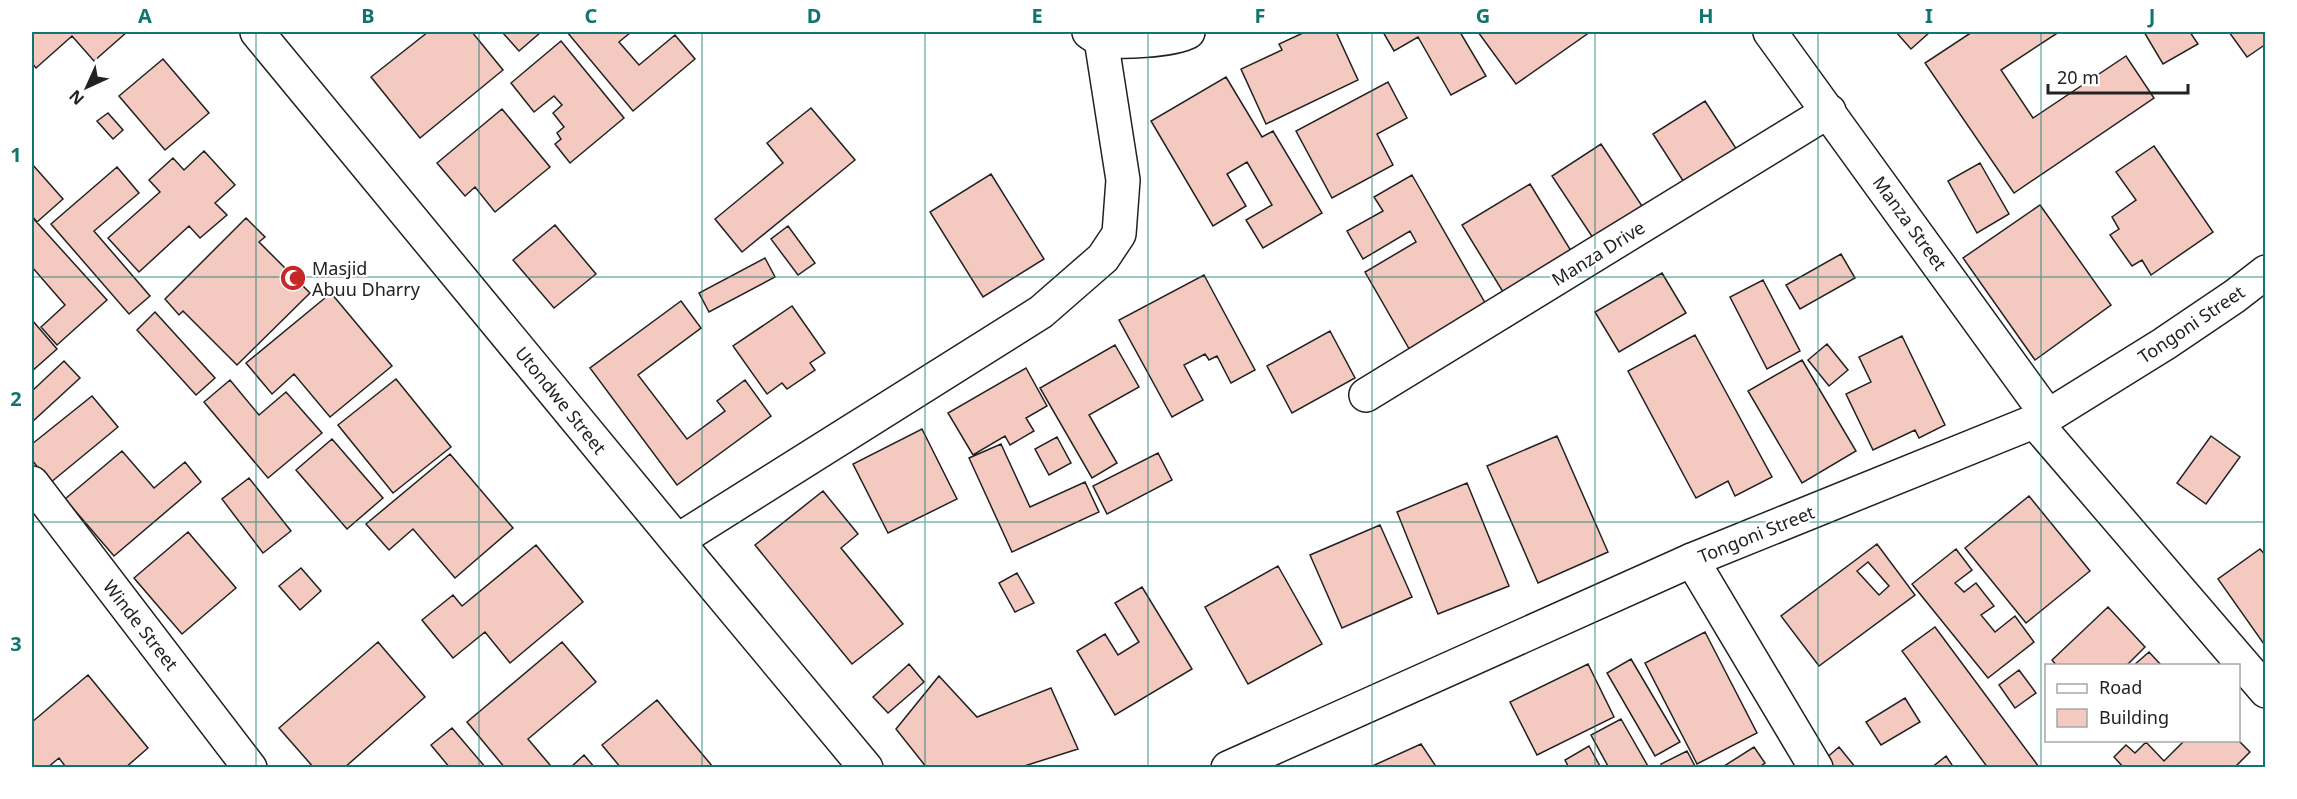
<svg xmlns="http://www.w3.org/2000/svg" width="2297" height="799" viewBox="0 0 2297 799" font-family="'Noto Sans',sans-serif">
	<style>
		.building { fill: #f3c9c0; stroke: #222; stroke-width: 1.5; fill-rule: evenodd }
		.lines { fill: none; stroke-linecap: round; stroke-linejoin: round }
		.street-casing { stroke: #222; stroke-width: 36 }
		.secondary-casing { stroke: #222; stroke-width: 36 }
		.street { stroke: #fff; stroke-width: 33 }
		.secondary { stroke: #fff; stroke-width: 33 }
		.grid { fill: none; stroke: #0f766e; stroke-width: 1.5; stroke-opacity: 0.55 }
		.labels { text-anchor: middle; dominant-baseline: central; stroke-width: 4.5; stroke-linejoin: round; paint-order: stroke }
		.street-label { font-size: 18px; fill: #222; stroke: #fff }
		.poi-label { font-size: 18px; fill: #222; stroke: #fff; text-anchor: start }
		.neatline { fill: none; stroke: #0f766e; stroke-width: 2 }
		.grid-label { font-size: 20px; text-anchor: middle; font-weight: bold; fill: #0f766e }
	</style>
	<rect width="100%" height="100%" fill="#fff"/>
	<path class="building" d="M32,32H127L94,61L72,36L36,68L32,63Z
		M428,32H472L503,70L420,138L371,77Z
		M502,32H541L519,51Z
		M567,32H631L619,42L639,65L675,35L695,59L633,111Z
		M1305,32H1336L1358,80L1266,124L1241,69L1282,50L1279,44Z
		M1383,32H1460L1486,76L1451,95L1418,37L1394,51Z
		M1478,32H1590L1516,84Z
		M1896,32H1930L1911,49Z
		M1972,32H2059L2001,70L2033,118L2126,56L2154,98L2014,193L1925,63Z
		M2144,32H2190L2198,44L2163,64Z
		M2229,32H2265L2266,44L2247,57Z
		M561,41L624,118L570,163L555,144L561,139L557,133L564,127L553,113L562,105L554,96L534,112L511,83Z
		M163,59L209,113L165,150L119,96Z
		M1226,77L1262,137L1273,131L1322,213L1263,248L1246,220L1272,205L1247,162L1227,174L1246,206L1213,226L1151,121Z
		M1388,82L1407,118L1377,134L1393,165L1332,198L1296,131Z
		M1705,101L1739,153L1687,187L1653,134Z
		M811,108L855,160L742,252L715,219L783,163L767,143Z
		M502,109L550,167L495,212L475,187L465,196L437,163Z
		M108,113L123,130L113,139L97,121Z
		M1601,144L1648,215L1599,247L1552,176Z
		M2154,146L2213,232L2151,275L2142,260L2132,266L2110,235L2119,229L2112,217L2136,200L2116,172Z
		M204,151L235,185L215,203L227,215L200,238L189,226L139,272L108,238L160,192L149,180L173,158L184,170Z
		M1980,163L2009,214L1977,233L1948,181Z
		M32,164L63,199L37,222L32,216Z
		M117,167L139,193L94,231L150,296L129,314L51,224Z
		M991,174L1044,259L983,297L930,212Z
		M1412,175L1492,315L1415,359L1365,272L1416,242L1410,231L1363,259L1347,231L1383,211L1374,197Z
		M1530,184L1576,259L1508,300L1462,225Z
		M2040,205L2111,305L2035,360L1963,258Z
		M32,217L107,300L57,345L41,327L65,305L32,267Z
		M246,218L265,237L259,242L310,293L237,365L183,311L179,315L165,299Z
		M555,225L596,274L554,308L513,260Z
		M788,226L815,263L798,275L771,239Z
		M1841,254L1855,278L1800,309L1786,285Z
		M765,258L775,277L709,312L699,293Z
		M1662,273L1686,313L1619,352L1595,312Z
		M1204,275L1255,370L1231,383L1217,356L1209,360L1205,354L1184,365L1203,400L1172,417L1119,320Z
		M1763,280L1800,351L1767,369L1730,297Z
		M331,293L392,366L330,417L294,374L272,394L246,363Z
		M681,301L701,328L638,375L687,439L725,411L717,401L745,380L771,416L677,485L590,368Z
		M792,306L825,353L810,363L815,370L787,389L782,383L767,394L733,346Z
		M155,312L215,378L196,395L137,330Z
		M32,320L57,349L32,371Z
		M1330,331L1355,378L1292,413L1267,366Z
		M1695,335L1772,477L1735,496L1728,481L1696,498L1628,371Z
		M1902,336L1945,425L1919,438L1915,430L1873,450L1846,394L1871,382L1859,357Z
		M1827,344L1848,370L1829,386L1808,360Z
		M1115,345L1139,387L1089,415L1117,463L1092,478L1040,388Z
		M1802,360L1856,451L1802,483L1748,391Z
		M64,361L80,378L32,422V391Z
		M1026,368L1047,406L1026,418L1034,431L1010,445L1005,436L973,455L948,413Z
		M396,379L451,447L393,493L338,425Z
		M230,380L259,415L286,392L322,433L268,478L204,402Z
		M92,396L118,427L50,483L32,460V444Z
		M922,429L957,499L888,533L853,464Z
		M1557,436L1608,552L1538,583L1487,466Z
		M2211,436L2240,457L2206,504L2177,483Z
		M1057,437L1071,463L1049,475L1035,449Z
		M332,439L383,498L347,529L296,470Z
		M1001,444L1030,507L1085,482L1099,512L1012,552L969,458Z
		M122,451L154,488L185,462L201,482L114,556L65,499Z
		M1158,453L1172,480L1107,514L1093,486Z
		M450,454L513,528L455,578L413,529L389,550L366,524Z
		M249,478L291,531L263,553L222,499Z
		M1467,483L1509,586L1438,614L1397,512Z
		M823,491L858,534L841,548L903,624L852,664L755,545Z
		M2029,496L2090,571L2026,623L1965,548Z
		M1380,525L1412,597L1342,628L1310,555Z
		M188,532L236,588L182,634L134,578Z
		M1877,544L1915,595L1819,666L1781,616ZM1868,562L1889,586L1879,595L1857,571Z
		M536,545L583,602L510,663L485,632L453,658L422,620L453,595L462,606Z
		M1956,549L1972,570L1955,583L1964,592L1976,583L1994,606L1981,615L1995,632L2015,616L2034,642L1988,678L1912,584Z
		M2260,549L2266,556V647L2218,579Z
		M1278,566L1322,644L1248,684L1205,607Z
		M301,568L321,591L300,610L279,586Z
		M1017,573L1034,603L1015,612L999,583Z
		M1142,587L1192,669L1115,715L1077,651L1105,634L1118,655L1139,642L1115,603Z
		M2108,607L2145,647L2126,666H2057L2052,660Z
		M1935,627L2039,767L1988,768L1902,651Z
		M1705,632L1757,733L1697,764L1645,663Z
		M378,642L425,697L344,768H314L279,728Z
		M562,642L596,682L528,739L550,765L547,768H505L467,722Z
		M2149,652L2162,666H2133Z
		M1631,659L1680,742L1655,756L1607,673Z
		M909,664L924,682L888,713L873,697Z
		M1588,664L1614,717L1537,755L1510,702Z
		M2019,670L2036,693L2015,708L1999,685Z
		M88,675L148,748L125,768H63L65,766L59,758L47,768H32V722Z
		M939,676L977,717L1051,688L1078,749L1018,768H927L896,729Z
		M1905,698L1920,722L1881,745L1866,722Z
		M657,700L713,767V768H621L602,745Z
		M1621,719L1649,768H1609L1591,735Z
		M452,728L486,768H450L431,745Z
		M2185,740H2238L2250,752L2234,768H2124L2114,757L2126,745L2135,753L2146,742L2164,761Z
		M1421,744L1437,768H1368Z
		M1589,746L1601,768H1569L1565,760Z
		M1754,747L1765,763L1758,768H1721Z
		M1839,747L1856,768H1832L1825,759Z
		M1687,751L1696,768H1663L1661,764Z
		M584,755L595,768H570Z
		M1946,756L1954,768H1931Z"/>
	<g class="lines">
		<g class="street-casing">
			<path id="street" d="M257,32L677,541L866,768
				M1089,32C1092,34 1097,38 1101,39C1117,44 1173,40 1188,32
				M1770,32L2048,416
				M1366,395L1829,111
				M2035,422L2266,691
				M32,483L250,768
				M677,541L1041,312L1103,258L1119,234L1123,180L1101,39
				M1692,560L1816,768"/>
		</g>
		<g class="secondary-casing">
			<path id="secondary" d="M1228,768L1692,560L2048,416L2164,344L2235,296L2266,272"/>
		</g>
		<use href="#street" class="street"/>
		<use href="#secondary" class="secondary"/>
	</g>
	<path class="grid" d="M256,32V768M479,32V768M702,32V768M925,32V768M1148,32V768M1372,32V768M1595,32V768M1818,32V768M2041,32V768M32,277H2266M32,522H2266"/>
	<defs>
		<g id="mosque-disc" transform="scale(1.35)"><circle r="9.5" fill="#c62828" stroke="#fff"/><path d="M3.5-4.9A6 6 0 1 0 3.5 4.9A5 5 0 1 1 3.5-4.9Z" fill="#fff"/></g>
	</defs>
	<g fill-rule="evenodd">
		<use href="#mosque-disc" x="293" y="278"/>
	</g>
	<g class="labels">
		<g class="street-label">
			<text transform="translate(1910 223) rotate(54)">Manza Street</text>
			<text transform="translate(1598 253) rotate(-32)">Manza Drive</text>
			<text transform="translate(2191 324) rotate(-34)">Tongoni Street</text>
			<text transform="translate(561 400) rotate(51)">Utondwe Street</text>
			<text transform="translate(1756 534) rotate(-22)">Tongoni Street</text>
			<text transform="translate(141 625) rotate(52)">Winde Street</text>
		</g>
		<g class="poi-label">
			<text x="312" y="268">Masjid<tspan x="312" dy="21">Abuu Dharry</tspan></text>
		</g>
	</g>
	<rect width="2297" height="799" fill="none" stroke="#ffffff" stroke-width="66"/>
	<rect x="2045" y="664" width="195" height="78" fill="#ffffff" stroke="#a7a7a7" stroke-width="1.5"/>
	<rect x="2057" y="684" width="30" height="9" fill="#ffffff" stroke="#a7a7a7" stroke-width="1.5"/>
	<text x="2099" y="694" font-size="18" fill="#222222">Road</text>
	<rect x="2057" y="709" width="30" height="18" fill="#f3c9c0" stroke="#a7a7a7" stroke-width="1.5"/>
	<text x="2099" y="724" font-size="18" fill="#222222">Building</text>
	<g transform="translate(87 87) rotate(225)" stroke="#ffffff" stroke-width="4.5" paint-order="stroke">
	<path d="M0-4.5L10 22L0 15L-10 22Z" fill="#222222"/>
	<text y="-9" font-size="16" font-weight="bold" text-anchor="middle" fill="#222222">N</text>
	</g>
	<path d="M2048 84v9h140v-9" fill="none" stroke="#222222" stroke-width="3"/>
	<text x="2057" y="84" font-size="18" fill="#222222" stroke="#ffffff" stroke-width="4.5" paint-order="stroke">20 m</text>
	<rect x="33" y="33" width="2231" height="733" class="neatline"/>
	<g class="grid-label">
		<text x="145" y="23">A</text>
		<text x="368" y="23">B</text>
		<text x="591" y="23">C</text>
		<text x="814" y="23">D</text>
		<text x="1037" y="23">E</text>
		<text x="1260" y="23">F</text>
		<text x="1483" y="23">G</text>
		<text x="1706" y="23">H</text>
		<text x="1929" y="23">I</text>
		<text x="2152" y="23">J</text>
		<text x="16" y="162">1</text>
		<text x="16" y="406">2</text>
		<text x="16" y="651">3</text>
	</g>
</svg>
